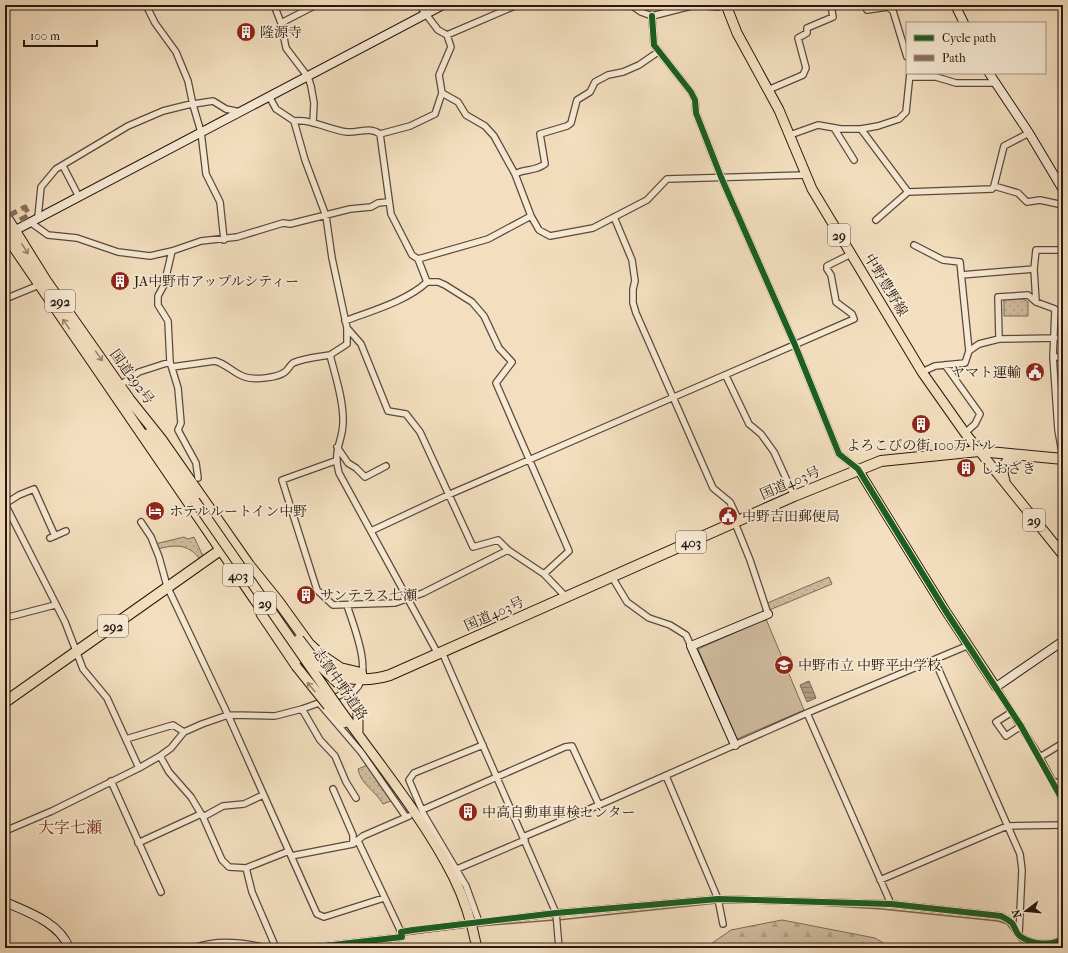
<svg xmlns="http://www.w3.org/2000/svg" width="1068" height="953" viewBox="0 0 1068 953" font-family="'IM FELL French Canon','Noto Serif JP',serif">
	<style>
		.grass { fill: url(#grass-dots); stroke: #7e6a58 }
		.forest { fill: url(#forest-firs); stroke: #7e6a58 }
		.garden { fill: #d1bda1; stroke: #7e6a58 }
		.water { fill: url(#water-rules); stroke: #7a6654 }
		.lines { fill: none; stroke-linecap: round; stroke-linejoin: round }
		.stream { stroke: #7a6654; stroke-width: 1.5 }
		.street-casing { stroke: #5c493a; stroke-width: 8 }
		.secondary-casing { stroke: #2a170e; stroke-width: 10 }
		.primary-casing { stroke: #2a170e; stroke-width: 11 }
		.highway-casing { stroke: #2a170e; stroke-width: 12 }
		.street { stroke: #f7ead5; stroke-width: 5.5 }
		.secondary { stroke: #f7ead5; stroke-width: 8 }
		.primary { stroke: #f3dfbf; stroke-width: 9 }
		.highway { stroke: #f3dfbf; stroke-width: 10 }
		.primary-bridge-casing { stroke: #2a170e; stroke-width: 11; stroke-linecap: butt }
		.primary-bridge { stroke: #f3dfbf; stroke-width: 9 }
		.quiet { stroke: #8d6e63; stroke-width: 5; stroke-dasharray: 10 5; stroke-linecap: butt }
		.cycleway-casing { stroke: #f7ead5; stroke-width: 8 }
		.cycleway { stroke: #1b5e20; stroke-width: 6 }
		.oneway { stroke: #99856f }
		.labels { text-anchor: middle; dominant-baseline: central; stroke-width: 3.5; stroke-linejoin: round; paint-order: stroke }
		.shield { fill: #f7ead5; stroke: #68564a; stroke-width: 1 }
		.shield-label { font-size: 13px; font-weight: bold; fill: #2a170e }
		.poi-label { font-size: 14px; fill: #2a170e; stroke: #f7ead5; text-anchor: start }
		.street-label { font-size: 14px; fill: #2a170e; stroke: #f7ead5 }
		.quarter-label { font-size: 16px; fill: #7a1f14; stroke: #f7ead5 }
	</style>
	<defs>
		<pattern id="grass-dots" width="8" height="8" patternUnits="userSpaceOnUse"><rect width="8" height="8" fill="#d1bda1"/><path d="M2 2h.1M6 6h.1" fill="none" stroke="#b4a289" stroke-width="1.8" stroke-linecap="round"/></pattern>
		<pattern id="forest-firs" width="22" height="20" patternUnits="userSpaceOnUse"><rect width="22" height="20" fill="#d1bda1"/><path d="M5 1l3.5 6h-7zM16 11l3.5 6h-7z" fill="#b4a289"/></pattern>
		<pattern id="water-rules" width="6" height="5" patternUnits="userSpaceOnUse"><rect width="6" height="5" fill="#af9b83"/><path d="M0 2.5h6" fill="none" stroke="#8f7d6a"/></pattern>
	</defs>
	<rect width="100%" height="100%" fill="#f3dfbf"/>
	<filter id="stains"><feTurbulence type="fractalNoise" baseFrequency=".005" numOctaves="4"/><feColorMatrix values="0 0 0 0 .2 0 0 0 0 .09 0 0 0 0 .02 0 0 0 .5 -.17"/></filter>
	<radialGradient id="worn" r=".72"><stop offset=".6" stop-color="#630" stop-opacity="0"/><stop offset="1" stop-color="#630" stop-opacity=".3"/></radialGradient>
	<path class="grass" d="M1004,299H1023L1028,302V316H1004Z
		M184,537L188,539L194,537L203,556L199,558C187,543 174,545 158,549L155,544Z
		M829,577L832,584L767,611L765,604Z
		M372,763L399,798L383,804C375,790 361,785 358,769Z"/>
	<path class="forest" d="M782,920L875,938L892,948H705L731,930Z"/>
	<path class="garden" d="M766,619L804,710L737,739L698,649Z"/>
	<path class="water" d="M809,681L816,698L807,702L800,685Z"/>
	<g class="lines">
		<path class="stream" d="M721,903H771
			M817,905L882,909L998,921L1007,924L1020,941L1042,948
			M558,920L717,903
			M478,926L554,920
			M404,935L467,927
			M281,948L315,944"/>
		<g class="street-casing">
			<path id="street" d="M146,5L155,23L176,52L188,81L193,105L201,132L206,174L220,202L224,240
				M274,5L281,23L286,48L308,77L311,86L314,103L313,123
				M631,5L641,12L652,16L695,5
				M695,5L718,7L724,5
				M865,5L867,10L888,7L893,11L907,57
				M652,16L654,45L691,92L695,100L696,113L721,177L795,345L839,454L858,469
				M281,23L316,5
				M447,35L517,5
				M911,77H936L956,83H993
				M768,90L803,75L806,68L798,38L807,33V28L833,17L831,5
				M442,93L458,102L466,115L485,126L494,136L515,174L531,216L539,230L550,236L593,228L647,200L667,179L806,175
				M269,96L276,109L294,121C313,119 329,130 347,132C358,133 370,126 380,134L410,126L435,114L442,93L439,75L451,47L447,35L438,30L419,5
				M294,121L305,160L326,216L332,258L347,328V344L330,355C335,375 343,398 343,419C344,441 332,448 339,473L438,654
				M834,128L854,160
				M861,129L908,192L992,189L994,186L1018,193L1027,202L1040,200L1063,205
				M380,134L391,214L412,255L418,259L427,282H438L445,285L472,302L484,316L499,348L512,362L496,383L569,551L544,574
				M790,135L818,125L841,129H861L878,126L899,119L906,112L910,73
				M63,166L79,197
				M515,174C526,168 534,172 545,164L540,134L567,126L571,123L577,100L590,92L595,82L608,75L623,72L639,65L658,52
				M994,186L1004,146L1029,133
				M38,217L41,187L56,169L128,126L163,111L187,105L213,101L226,109L240,112
				M614,217L632,260L635,281L633,289V303L636,313L713,488L730,502L739,521
				M876,220L908,192
				M30,222L48,235L77,238L118,252L150,256L172,251L201,241L237,237L283,223L290,224L350,209L371,207L378,203L388,202
				M914,245L943,260L960,262L969,351
				M172,251L164,285L158,296V305L168,321L170,362L178,388L181,423L178,430L196,463L198,478
				M418,259L488,239L531,216
				M1034,269L1036,250H1063
				M961,275L1034,269L1036,302
				M5,299L39,285
				M345,321C371,311 407,301 427,282
				M347,328L361,344L388,411L406,414L420,432L473,547L498,540L508,550L544,574L566,597
				M999,339L1055,338
				M1053,357H1063
				M945,365L980,414L975,424L965,433
				M172,367L215,361C227,364 234,374 245,377C255,380 277,378 285,372C288,370 290,365 293,363C304,358 318,357 330,355
				M922,372L935,366L965,363L969,351L979,344L999,339L998,297L1028,295L1036,302L1055,309L1053,357L1058,430L1063,458
				M726,376L749,424L761,434L774,452L794,496
				M120,385L139,372L170,362
				M337,447L348,463L356,468L365,477L386,466
				M335,461L282,480L317,590L333,605L395,603L423,593L508,550
				M5,504L65,622L83,669L107,698L139,768
				M5,504L19,495L34,489L55,536
				M141,522L151,537L159,557L167,586L228,715L317,914L324,917L384,898
				M735,523L750,560L768,614
				M371,531L448,495L854,319L852,314L836,302L831,275L827,269V266L851,254
				M50,538L66,531
				M612,577L627,602L649,618L670,625L686,635L691,646
				M5,618L55,605
				M442,652L556,913L559,948
				M935,661L1020,854L1022,870L1019,934
				M996,687L1038,754L1063,801
				M319,703L361,752L406,817
				M302,709L320,740L335,756L346,782L356,798
				M1012,712L996,722L1006,736L1021,726
				M807,713L891,904
				M126,739L173,725L184,732
				M160,756L169,772L191,797L203,817L222,860L229,867L246,868L289,851
				M1040,757L1063,743
				M666,776L718,899L723,924
				M111,781L161,892
				M1055,784L1063,779
				M333,789L353,835V844
				M422,810L565,747L572,746L599,805L807,713L969,645
				M203,817L223,806L244,804L263,795
				M5,831L52,811L139,768L160,756L171,748L184,732L202,724L228,715L275,716L302,709L355,690C374,673 353,625 347,605
				M523,837L599,805
				M358,841L401,932
				M138,843L201,814
				M291,856L353,844L363,836L409,816
				M246,868L252,892L276,948
				M457,869L525,840
				M880,880L1007,826L1063,825
				M479,922L466,886L424,815L409,780L414,773L483,745
				M476,923L556,913L718,899L891,904L1001,916C1004,918 1009,920 1012,923C1015,927 1016,933 1020,936C1030,944 1053,947 1063,938
				M194,948C217,939 242,942 266,948
				M307,948L402,937L401,932L465,924"/>
		</g>
		<g class="secondary-casing">
			<path id="secondary" d="M955,5L964,23
				M989,73L1029,133L1063,190
				M10,233L443,5
				M858,469L945,610L996,687L1063,641
				M735,745L691,646L768,614
				M5,902C28,912 60,923 69,948"/>
		</g>
		<g class="primary-casing">
			<path id="primary" d="M726,5L737,33L779,110L812,189L922,372L965,433L1063,555
				M147,434L195,501
				M1005,481C1000,467 1005,458 1019,456
				M261,614L296,666
				M352,697L358,713V734
				M336,704C375,759 424,818 454,878C465,900 472,924 477,948
				M328,706L344,723"/>
		</g>
		<g class="highway-casing">
			<path id="highway" d="M5,215L46,281L129,399L161,439L249,565L278,601L309,644L321,655L340,668L361,673
				M5,234L256,601L283,639L304,661
				M325,672C347,680 368,682 390,675L794,496L881,461L979,451L1063,459
				M5,702L226,546"/>
		</g>
		<use href="#street" class="street"/>
		<use href="#secondary" class="secondary"/>
		<use href="#primary" class="primary"/>
		<use href="#highway" class="highway"/>
		<g class="primary-bridge-casing">
			<path id="primary-bridge" d="M195,501L336,704
				M299,639L319,665L352,697
				M296,666L328,706"/>
		</g>
		<use href="#primary-bridge" class="primary-bridge"/>
		<path class="quiet" d="M8,216L25,207L29,215L20,220"/>
		<g class="cycleway-casing">
			<path id="cycleway" d="M652,16L654,45L691,92L695,100L696,113L721,177L795,345L839,454L858,469L945,610L1021,726L1063,801
				M307,948L402,937L401,932L413,930L556,913L718,899L891,904L1001,916C1004,918 1009,920 1012,923C1015,927 1016,933 1020,936C1030,944 1053,947 1063,938"/>
		</g>
		<use href="#cycleway" class="cycleway"/>
	</g>
	<defs><path id="oneway-shaft" d="M-6 0H5M1.5-3L5.5 0L1.5 3" fill="none" stroke-width="1.6" stroke-linecap="round" stroke-linejoin="round"/></defs>
	<g class="oneway">
		<use href="#oneway-shaft" transform="translate(25 249) rotate(58)"/>
		<use href="#oneway-shaft" transform="translate(66 324) rotate(-125)"/>
		<use href="#oneway-shaft" transform="translate(99 356) rotate(55)"/>
		<use href="#oneway-shaft" transform="translate(311 687) rotate(-130)"/>
	</g>
	<defs>
		<g id="building-disc" transform="scale(1)"><circle r="9.5" fill="#8f2418" stroke="#f7ead5"/><path d="M-4-6H4V6H1V3H-1V6H-4ZM-2.5-4.3h1.7v1.8h-1.7ZM.8-4.3h1.7v1.8H.8ZM-2.5-1h1.7V.8h-1.7ZM.8-1h1.7V.8H.8Z" fill="#fff"/></g>
		<g id="civic-disc" transform="scale(1)"><circle r="9.5" fill="#8f2418" stroke="#f7ead5"/><path d="M-.6-6.5H3V-4.5H.6V-3L4-1V1h2V6H-6V1h2V-1L-.6-3ZM-1.2 2.5V6h2.4V2.5Z" fill="#fff"/></g>
		<g id="hotel-disc" transform="scale(1)"><circle r="9.5" fill="#8f2418" stroke="#f7ead5"/><path d="M-6-4.5h1.5V1H6V5H4.5V3h-9V5H-6ZM-4 0a1.8 1.8 0 1 1 3.6 0ZM.5 0V-2.5h3Q6-2.5 6 0Z" fill="#fff"/></g>
		<g id="school-disc" transform="scale(1)"><circle r="9.5" fill="#8f2418" stroke="#f7ead5"/><path d="M0-5L7-2L0 1L-7-2ZM-4 1L0 2.5L4 1V4Q0 6-4 4Z" fill="#fff"/></g>
	</defs>
	<g fill-rule="evenodd">
		<use href="#building-disc" x="246" y="32"/>
		<use href="#building-disc" x="120" y="281"/>
		<use href="#civic-disc" x="1035" y="372"/>
		<use href="#building-disc" x="921" y="424"/>
		<use href="#building-disc" x="966" y="468"/>
		<use href="#hotel-disc" x="155" y="511"/>
		<use href="#civic-disc" x="728" y="516"/>
		<use href="#building-disc" x="306" y="595"/>
		<use href="#school-disc" x="784" y="665"/>
		<use href="#building-disc" x="468" y="812"/>
	</g>
	<g class="labels">
		<g class="shield">
			<rect x="828" y="224" width="22" height="22" rx="3"/>
			<rect x="45" y="290" width="30" height="22" rx="3"/>
			<rect x="1023" y="509" width="22" height="22" rx="3"/>
			<rect x="676" y="531" width="30" height="22" rx="3"/>
			<rect x="223" y="564" width="30" height="22" rx="3"/>
			<rect x="254" y="592" width="22" height="22" rx="3"/>
			<rect x="98" y="615" width="30" height="22" rx="3"/>
		</g>
		<g class="shield-label">
			<text x="839" y="235">29</text>
			<text x="60" y="301">292</text>
			<text x="1034" y="520">29</text>
			<text x="691" y="542">403</text>
			<text x="238" y="575">403</text>
			<text x="265" y="603">29</text>
			<text x="113" y="626">292</text>
		</g>
		<g class="poi-label">
			<text x="260" y="32">隆源寺</text>
			<text x="134" y="281">JA中野市アップルシティー</text>
			<text x="1021" y="372" text-anchor="end">ヤマト運輸</text>
			<text x="921" y="445" text-anchor="middle">よろこびの街 100万ドル</text>
			<text x="980" y="468">しおざき</text>
			<text x="169" y="511">ホテルルートイン中野</text>
			<text x="742" y="516">中野吉田郵便局</text>
			<text x="320" y="595">サンテラス七瀬</text>
			<text x="798" y="665">中野市立 中野平中学校</text>
			<text x="482" y="812">中高自動車車検センター</text>
		</g>
		<g class="street-label">
			<text transform="translate(886 285) rotate(59)">中野豊野線</text>
			<text transform="translate(132 377) rotate(54)">国道292号</text>
			<text transform="translate(790 483) rotate(-23)">国道403号</text>
			<text transform="translate(494 614) rotate(-24)">国道403号</text>
			<text transform="translate(340 684) rotate(55)">志賀中野道路</text>
		</g>
		<g class="quarter-label">
			<text x="70" y="827">大字七瀬</text>
		</g>
	</g>
	<rect width="1068" height="953" fill="none" stroke="#f3dfbf" stroke-width="20"/>
	<rect x="6" y="6" width="1056" height="941" fill="none" stroke="#2a170e" stroke-width="2"/>
	<rect x="10" y="10" width="1048" height="933" fill="none" stroke="#2a170e"/>
	<rect x="906" y="22" width="140" height="52" fill="#f7ead5" stroke="#a59685"/>
	<rect x="914" y="35" width="20" height="6" fill="#1b5e20" stroke="#a59685"/>
	<text x="942" y="42" font-size="12" fill="#2a170e">Cycle path</text>
	<rect x="914" y="55" width="20" height="6" fill="#8d6e63" stroke="#a59685"/>
	<text x="942" y="62" font-size="12" fill="#2a170e">Path</text>
	<g transform="translate(1026 911) rotate(254)" stroke="#f7ead5" stroke-width="3" paint-order="stroke">
	<path d="M0-3L7 15L0 10L-7 15Z" fill="#2a170e"/>
	<text y="-6" font-size="11" font-weight="bold" text-anchor="middle" fill="#2a170e">N</text>
	</g>
	<path d="M24 40v6h73v-6" fill="none" stroke="#2a170e" stroke-width="2"/>
	<text x="30" y="40" font-size="12" fill="#2a170e" stroke="#f7ead5" stroke-width="3" paint-order="stroke">100 m</text>
	<rect width="100%" height="100%" filter="url(#stains)"/>
	<rect width="100%" height="100%" fill="url(#worn)"/>
</svg>
